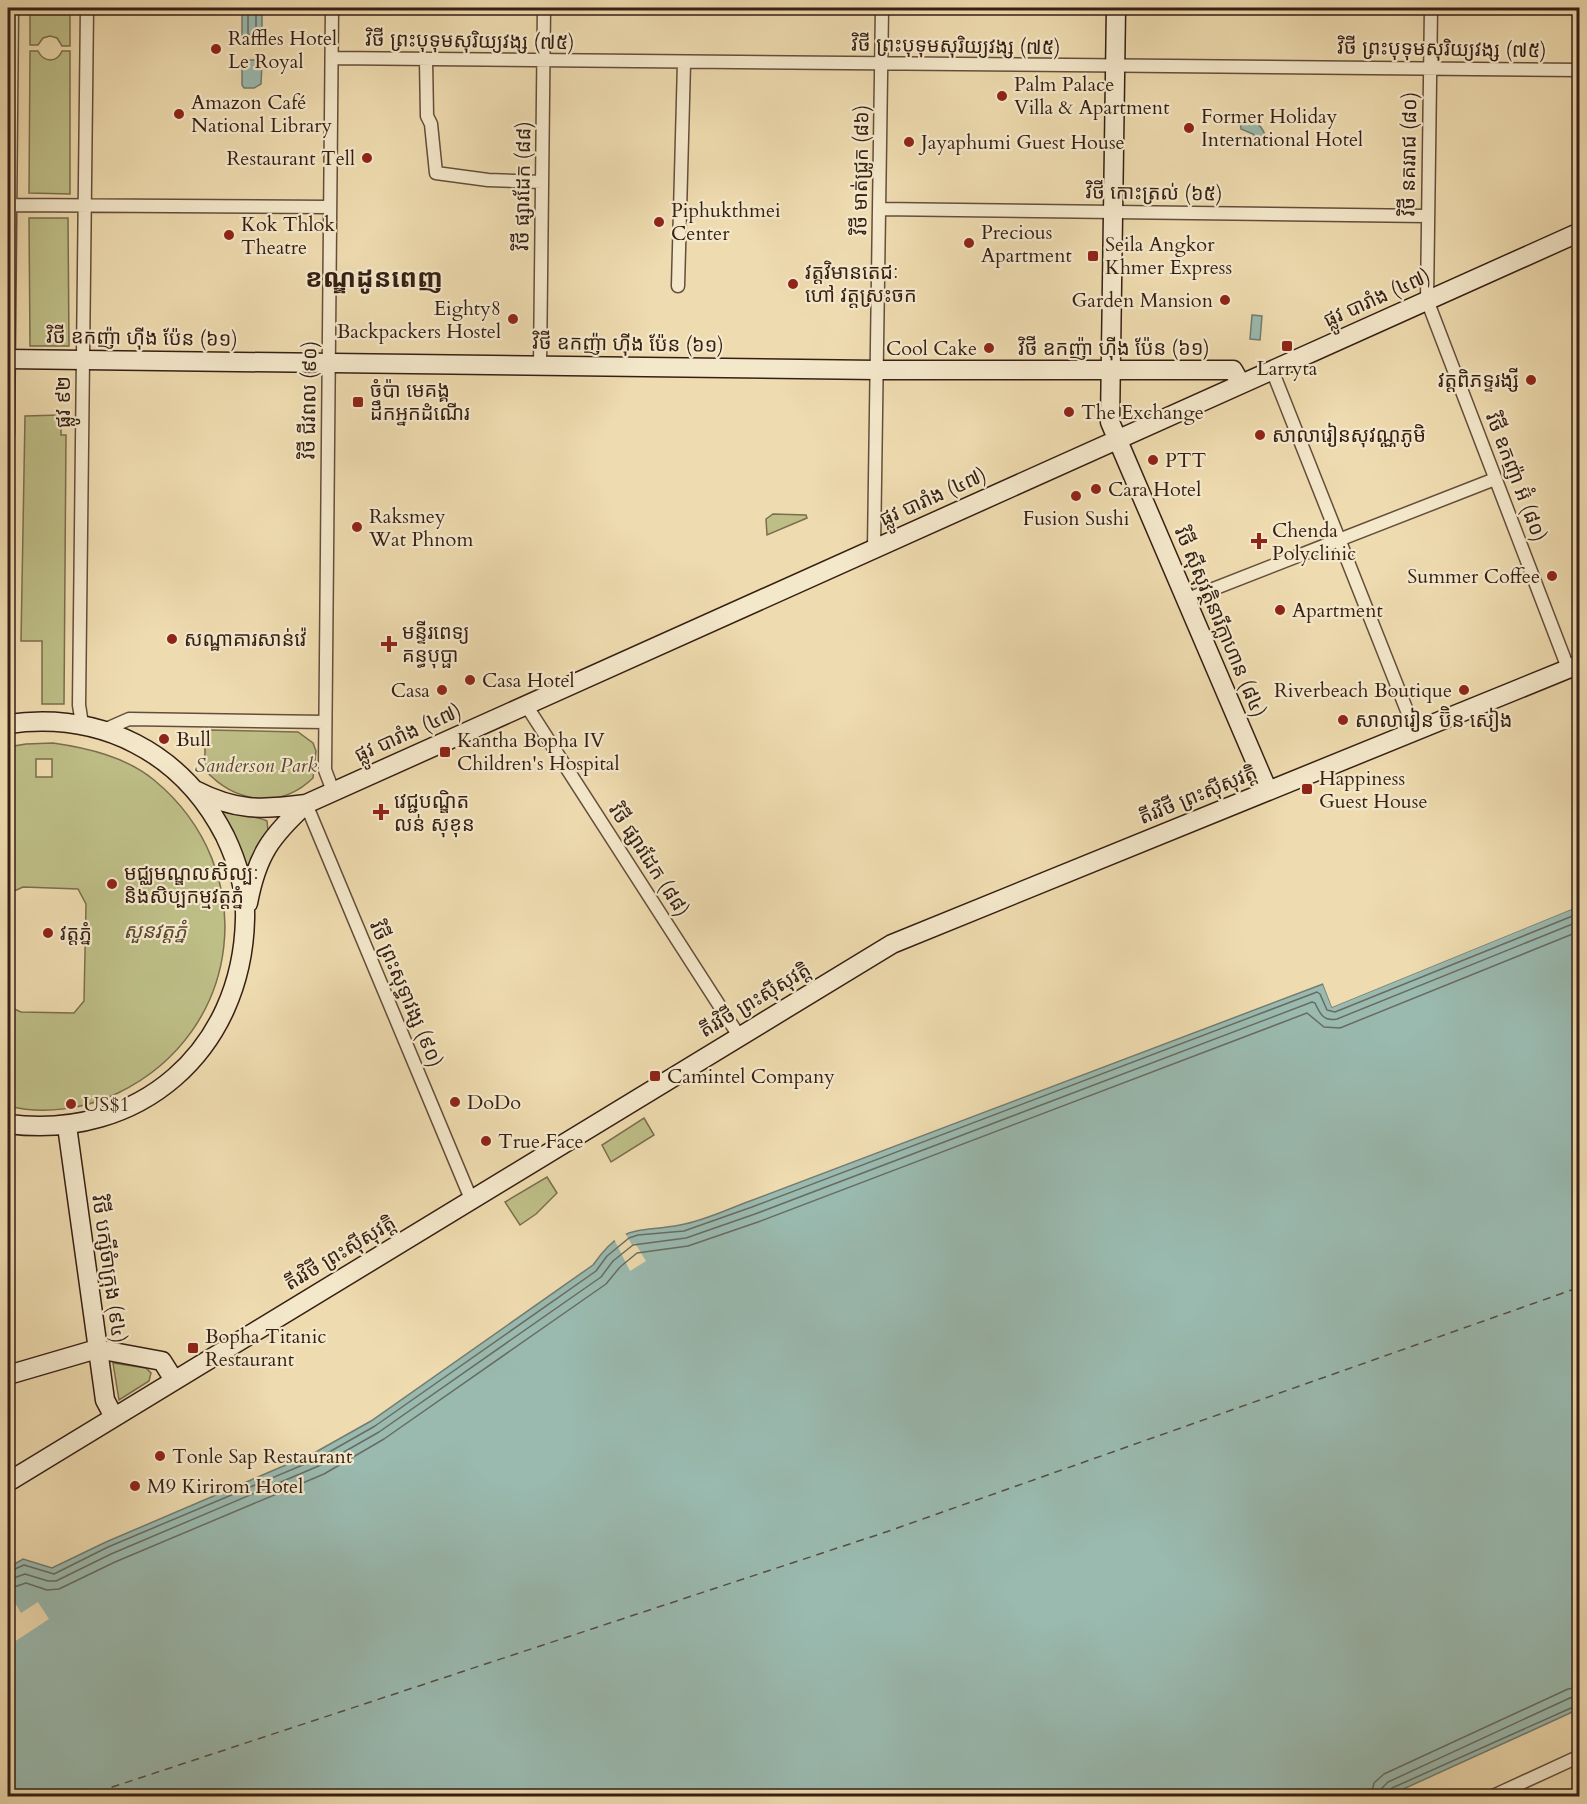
<svg xmlns="http://www.w3.org/2000/svg" width="1587" height="1804" viewBox="0 0 1587 1804" font-family="Cardo,'Noto Sans Khmer',serif">
	<style>
		.green { fill: #bebe87; stroke: #7a6e4e; stroke-width: 1.5; fill-rule: evenodd }
		.water { fill: #9abab0; stroke: #727c72; stroke-width: 1.5 }
		.pier { fill: #eedbaf }
		.lines { fill: none; stroke-linecap: round; stroke-linejoin: round }
		.shore { stroke: #686c62; stroke-width: 1.5 }
		.ferry { stroke: #544e43; stroke-width: 1.5; stroke-dasharray: 8 6; stroke-linecap: butt }
		.street-casing { stroke: #644e3b; stroke-width: 15 }
		.secondary-casing { stroke: #361f14; stroke-width: 21 }
		.street { stroke: #f4e8cb; stroke-width: 12 }
		.secondary { stroke: #f4e8cb; stroke-width: 18 }
		.poi-dot { fill: #8f2418; stroke: #f4e8cb; stroke-width: 2 }
		.labels { text-anchor: middle; dominant-baseline: central; stroke-width: 4.5; stroke-linejoin: round; paint-order: stroke }
		.poi-label { font-size: 20px; fill: #361f14; stroke: #f4e8cb; text-anchor: start }
		.street-label { font-size: 20px; fill: #361f14; stroke: #f4e8cb }
		.park-label { font-size: 20px; font-style: italic; fill: #584731; stroke: #f4e8cb }
		.district-label { font-size: 26px; font-weight: bold; fill: #361f14; stroke: #f4e8cb }
	</style>
	<rect width="100%" height="100%" fill="#eedbaf"/>
	<filter id="stains"><feTurbulence type="fractalNoise" baseFrequency=".00333" numOctaves="4"/><feColorMatrix values="0 0 0 0 .2 0 0 0 0 .09 0 0 0 0 .02 0 0 0 .5 -.17"/></filter>
	<radialGradient id="worn" r=".72"><stop offset=".6" stop-color="#630" stop-opacity="0"/><stop offset="1" stop-color="#630" stop-opacity=".3"/></radialGradient>
	<path class="green" d="M30,8H70V46H62L57,38L50,36L43,38L38,45H30Z
		M30,51H38C44,63 57,63 62,51H70V194L29,193Z
		M29,218H68L69,346H30Z
		M61,415V435H66L64,704H42V641H21L25,416Z
		M773,514L806,515L807,518L767,535L766,519Z
		M209,730L298,732L313,743L316,751L313,778C280,810 235,803 205,770V735Z
		M53,743C88,748 126,757 154,780C262,869 244,1032 118,1093C85,1109 44,1115 8,1106V747L26,744ZM36,759H52V777H36ZM23,887L78,889L86,904L84,1001L74,1013L21,1012L12,1008L9,1000V901L14,891Z
		M220,811C235,816 253,814 267,821L268,831L248,866H245L235,840Z
		M644,1118L654,1135L611,1162L602,1145Z
		M547,1177L557,1193L536,1214L520,1225L505,1202Z
		M113,1363L146,1368L151,1373L149,1381L119,1400Z"/>
	<path class="water" d="M244,8H260L262,10V40L260,43H244L242,39V9Z
		M244,60H259L262,64L261,84L254,88H244L242,85V62Z
		M1242,119C1254,118 1264,127 1266,139L1259,141L1253,134L1241,129L1240,122Z
		M1252,315L1262,316L1260,340L1250,339Z
		M1579,906V1709L1388,1796H8V1568L23,1559L52,1568L106,1542L314,1453L371,1421L593,1265C622,1223 637,1233 680,1225C704,1221 728,1209 750,1201L1323,984L1332,1007Z"/>
	<path class="pier" d="M1580,903L1579,906L1332,1007L1322,981L1325,982L1333,1003Z
		M624,1231L632,1245L635,1243L646,1261L630,1271L614,1239Z
		M8,1591L21,1613L38,1602L49,1619L8,1646V1623L15,1617L8,1606Z"/>
	<g class="lines">
		<path class="shore" d="M248,8V34L253,37L256,34V8
			M8,1572L24,1565L54,1574L108,1547L317,1459L375,1426L596,1271L607,1256L629,1238L638,1235L684,1231L752,1207L1317,992L1320,994L1327,1010L1335,1012L1580,913
			M8,1580L25,1574L48,1581H56L111,1554L321,1465L379,1432L601,1277L613,1261L633,1245L686,1238L755,1214L1312,1002L1315,1003C1320,1014 1324,1022 1337,1019L1580,921
			M8,1589L26,1583L47,1590L59,1589L115,1562L324,1474L384,1439L606,1284L620,1267L637,1253L688,1246L758,1222L1307,1013L1324,1027L1340,1028L1580,931
			M1371,1796L1374,1783L1384,1774L1568,1689L1580,1687
			M1380,1796L1382,1788L1388,1782L1572,1697L1580,1696
			M1387,1796L1388,1791L1392,1788L1580,1704"/>
		<path class="ferry" d="M8,1793L13,1796
			M85,1796L886,1532L1580,1287"/>
		<g class="street-casing">
			<path id="street" d="M332,8L325,770L333,791
				M1431,8L1427,300L1568,668
				M332,58L1580,70
				M426,60L427,116L431,124L436,173L488,180L542,182
				M10,205L330,207
				M880,209L1427,216
				M678,286L684,63
				M540,365L544,8
				M1272,370L1415,731
				M8,434L12,8
				M874,548L882,8
				M1185,600L1495,479
				M526,705L739,1036
				M82,724L79,705L87,8
				M104,730L129,719L325,722
				M306,804L471,1199
				M1493,1796L1580,1756"/>
		</g>
		<g class="secondary-casing">
			<path id="secondary" d="M1116,8L1110,422L1268,791
				M8,359L877,370H1233L1241,384
				M8,724C101,711 182,752 225,836C237,861 246,891 245,919C242,1051 139,1141 8,1124
				M195,790C236,811 261,810 306,804L1580,232
				M248,903C257,855 271,836 306,804
				M67,1126L105,1400L114,1417
				M8,1375L97,1349L162,1361L174,1380
				M8,1482L892,944L1580,664"/>
		</g>
		<use href="#street" class="street"/>
		<use href="#secondary" class="secondary"/>
	</g>
	<g class="poi-dot">
		<circle cx="216" cy="49" r="6"/>
		<circle cx="1002" cy="96" r="6"/>
		<circle cx="179" cy="114" r="6"/>
		<circle cx="1189" cy="128" r="6"/>
		<circle cx="909" cy="142" r="6"/>
		<circle cx="367" cy="158" r="6"/>
		<circle cx="659" cy="222" r="6"/>
		<circle cx="229" cy="235" r="6"/>
		<circle cx="969" cy="243" r="6"/>
		<rect x="1087" y="250" width="12" height="12" rx="3"/>
		<circle cx="793" cy="284" r="6"/>
		<circle cx="1225" cy="300" r="6"/>
		<circle cx="513" cy="319" r="6"/>
		<rect x="1281" y="340" width="12" height="12" rx="3"/>
		<circle cx="989" cy="348" r="6"/>
		<circle cx="1531" cy="380" r="6"/>
		<rect x="352" y="396" width="12" height="12" rx="3"/>
		<circle cx="1069" cy="412" r="6"/>
		<circle cx="1260" cy="435" r="6"/>
		<circle cx="1153" cy="460" r="6"/>
		<circle cx="1096" cy="489" r="6"/>
		<circle cx="1076" cy="496" r="6"/>
		<circle cx="357" cy="527" r="6"/>
		<path d="M1256 532h6v6h6v6h-6v6h-6v-6h-6v-6h6z"/>
		<circle cx="1552" cy="576" r="6"/>
		<circle cx="1280" cy="610" r="6"/>
		<circle cx="172" cy="639" r="6"/>
		<path d="M386 635h6v6h6v6h-6v6h-6v-6h-6v-6h6z"/>
		<circle cx="470" cy="680" r="6"/>
		<circle cx="442" cy="690" r="6"/>
		<circle cx="1464" cy="690" r="6"/>
		<circle cx="1343" cy="720" r="6"/>
		<circle cx="164" cy="739" r="6"/>
		<rect x="439" y="746" width="12" height="12" rx="3"/>
		<rect x="1301" y="783" width="12" height="12" rx="3"/>
		<path d="M378 803h6v6h6v6h-6v6h-6v-6h-6v-6h6z"/>
		<circle cx="112" cy="884" r="6"/>
		<circle cx="48" cy="933" r="6"/>
		<rect x="649" y="1070" width="12" height="12" rx="3"/>
		<circle cx="455" cy="1102" r="6"/>
		<circle cx="71" cy="1104" r="6"/>
		<circle cx="486" cy="1141" r="6"/>
		<rect x="187" y="1342" width="12" height="12" rx="3"/>
		<circle cx="160" cy="1456" r="6"/>
		<circle cx="135" cy="1486" r="6"/>
	</g>
	<g class="labels">
		<g class="poi-label">
			<text x="228" y="38">Raffles Hotel<tspan x="228" dy="23">Le Royal</tspan></text>
			<text x="1014" y="84">Palm Palace<tspan x="1014" dy="23">Villa &amp; Apartment</tspan></text>
			<text x="191" y="102">Amazon Café<tspan x="191" dy="23">National Library</tspan></text>
			<text x="1201" y="116">Former Holiday<tspan x="1201" dy="23">International Hotel</tspan></text>
			<text x="921" y="142">Jayaphumi Guest House</text>
			<text x="355" y="158" text-anchor="end">Restaurant Tell</text>
			<text x="671" y="210">Piphukthmei<tspan x="671" dy="23">Center</tspan></text>
			<text x="241" y="224">Kok Thlok<tspan x="241" dy="23">Theatre</tspan></text>
			<text x="981" y="232">Precious<tspan x="981" dy="23">Apartment</tspan></text>
			<text x="1105" y="244">Seila Angkor<tspan x="1105" dy="23">Khmer Express</tspan></text>
			<text x="805" y="272">វត្តវិមានតេជៈ<tspan x="805" dy="23">ហៅ វត្តស្រះចក</tspan></text>
			<text x="1213" y="300" text-anchor="end">Garden Mansion</text>
			<text x="501" y="308" text-anchor="end">Eighty8<tspan x="501" dy="23">Backpackers Hostel</tspan></text>
			<text x="977" y="348" text-anchor="end">Cool Cake</text>
			<text x="1287" y="368" text-anchor="middle">Larryta</text>
			<text x="1519" y="380" text-anchor="end">វត្តពិភទ្ទរង្សី</text>
			<text x="370" y="390">ចំប៉ា មេគង្គ<tspan x="370" dy="23">ដឹកអ្នកដំណើរ</tspan></text>
			<text x="1081" y="412">The Exchange</text>
			<text x="1272" y="435">សាលារៀនសុវណ្ណភូមិ</text>
			<text x="1165" y="460">PTT</text>
			<text x="1108" y="489">Cara Hotel</text>
			<text x="369" y="516">Raksmey<tspan x="369" dy="23">Wat Phnom</tspan></text>
			<text x="1076" y="518" text-anchor="middle">Fusion Sushi</text>
			<text x="1272" y="530">Chenda<tspan x="1272" dy="23">Polyclinic</tspan></text>
			<text x="1540" y="576" text-anchor="end">Summer Coffee</text>
			<text x="1292" y="610">Apartment</text>
			<text x="402" y="632">មន្ទីរពេទ្យ<tspan x="402" dy="23">គន្ធបុប្ផា</tspan></text>
			<text x="184" y="639">សណ្ឋាគារសាន់វ៉េ</text>
			<text x="482" y="680">Casa Hotel</text>
			<text x="430" y="690" text-anchor="end">Casa</text>
			<text x="1452" y="690" text-anchor="end">Riverbeach Boutique</text>
			<text x="1355" y="720">សាលារៀន ប៊ិន សៀង</text>
			<text x="176" y="739">Bull</text>
			<text x="457" y="740">Kantha Bopha IV<tspan x="457" dy="23">Children's Hospital</tspan></text>
			<text x="1319" y="778">Happiness<tspan x="1319" dy="23">Guest House</tspan></text>
			<text x="394" y="801">វេជ្ជបណ្ឌិត<tspan x="394" dy="23">លន់ សុខុន</tspan></text>
			<text x="124" y="873">មជ្ឈមណ្ឌលសិល្បៈ<tspan x="124" dy="23">និងសិប្បកម្មវត្តភ្នំ</tspan></text>
			<text x="60" y="933">វត្ដភ្នំ</text>
			<text x="667" y="1076">Camintel Company</text>
			<text x="467" y="1102">DoDo</text>
			<text x="83" y="1104">US$1</text>
			<text x="498" y="1141">True Face</text>
			<text x="205" y="1336">Bopha Titanic<tspan x="205" dy="23">Restaurant</tspan></text>
			<text x="172" y="1456">Tonle Sap Restaurant</text>
			<text x="147" y="1486">M9 Kirirom Hotel</text>
		</g>
		<g class="street-label">
			<text transform="translate(470 41) rotate(1)">វិថី ព្រះបុទុមសុរិយ្យវង្ស (៧៥)</text>
			<text transform="translate(956 46) rotate(1)">វិថី ព្រះបុទុមសុរិយ្យវង្ស (៧៥)</text>
			<text transform="translate(1442 49) rotate(1)">វិថី ព្រះបុទុមសុរិយ្យវង្ស (៧៥)</text>
			<text transform="translate(1409 154) rotate(-89)">វិថី នគររាជ (៨០)</text>
			<text transform="translate(861 170) rotate(-89)">វិថី មាត់ជ្រូក (៨៦)</text>
			<text transform="translate(523 186) rotate(-89)">វិថី ផ្សារដែក (៨៨)</text>
			<text transform="translate(1154 193) rotate(1)">វិថី កោះត្រល់ (៦៥)</text>
			<text transform="translate(1377 298) rotate(-24)">ផ្លូវ បារាំង (៤៧)</text>
			<text transform="translate(142 338) rotate(1)">វិថី ឧកញ៉ា ហ៊ីង ប៉ែន (៦១)</text>
			<text transform="translate(628 344) rotate(1)">វិថី ឧកញ៉ា ហ៊ីង ប៉ែន (៦១)</text>
			<text x="1114" y="348">វិថី ឧកញ៉ា ហ៊ីង ប៉ែន (៦១)</text>
			<text transform="translate(309 400) rotate(-89)">វិថី ជីវពល (៩០)</text>
			<text transform="translate(63 402) rotate(-90)">ផ្លូវ ៩២</text>
			<text transform="translate(1516 477) rotate(69)">វិថី ឧកញ៉ា អ៊ំ (៨០)</text>
			<text transform="translate(933 497) rotate(-24)">ផ្លូវ បារាំង (៤៧)</text>
			<text transform="translate(1220 622) rotate(67)">វិថី ស៊ីសុវត្ថិនារីក្លាហាន (៨៤)</text>
			<text transform="translate(408 733) rotate(-24)">ផ្លូវ បារាំង (៤៧)</text>
			<text transform="translate(1198 795) rotate(-22)">តីរវិថី ព្រះស៊ីសុវត្តិ</text>
			<text transform="translate(649 860) rotate(57)">វិថី ផ្សារដែក (៨៨)</text>
			<text transform="translate(406 994) rotate(67)">វិថី ព្រះសុទ្ធាវង្ស (៩០)</text>
			<text transform="translate(755 1000) rotate(-31)">តីរវិថី ព្រះស៊ីសុវត្តិ</text>
			<text transform="translate(340 1253) rotate(-31)">តីរវិថី ព្រះស៊ីសុវត្តិ</text>
			<text transform="translate(109 1269) rotate(82)">វិថី បក្សីចំាក្រុង (៩៤)</text>
		</g>
		<g class="park-label">
			<text x="256" y="765">Sanderson Park</text>
			<text x="155" y="931">សួនវត្ដភ្នំ</text>
		</g>
		<g class="district-label">
			<text x="374" y="278">ខណ្ឌដូនពេញ</text>
		</g>
	</g>
	<rect width="1587" height="1804" fill="none" stroke="#eedbaf" stroke-width="30"/>
	<rect x="9" y="9" width="1569" height="1786" fill="none" stroke="#361f14" stroke-width="3"/>
	<rect x="15" y="15" width="1557" height="1774" fill="none" stroke="#361f14" stroke-width="1.5"/>
	<rect width="100%" height="100%" filter="url(#stains)"/>
	<rect width="100%" height="100%" fill="url(#worn)"/>
</svg>
